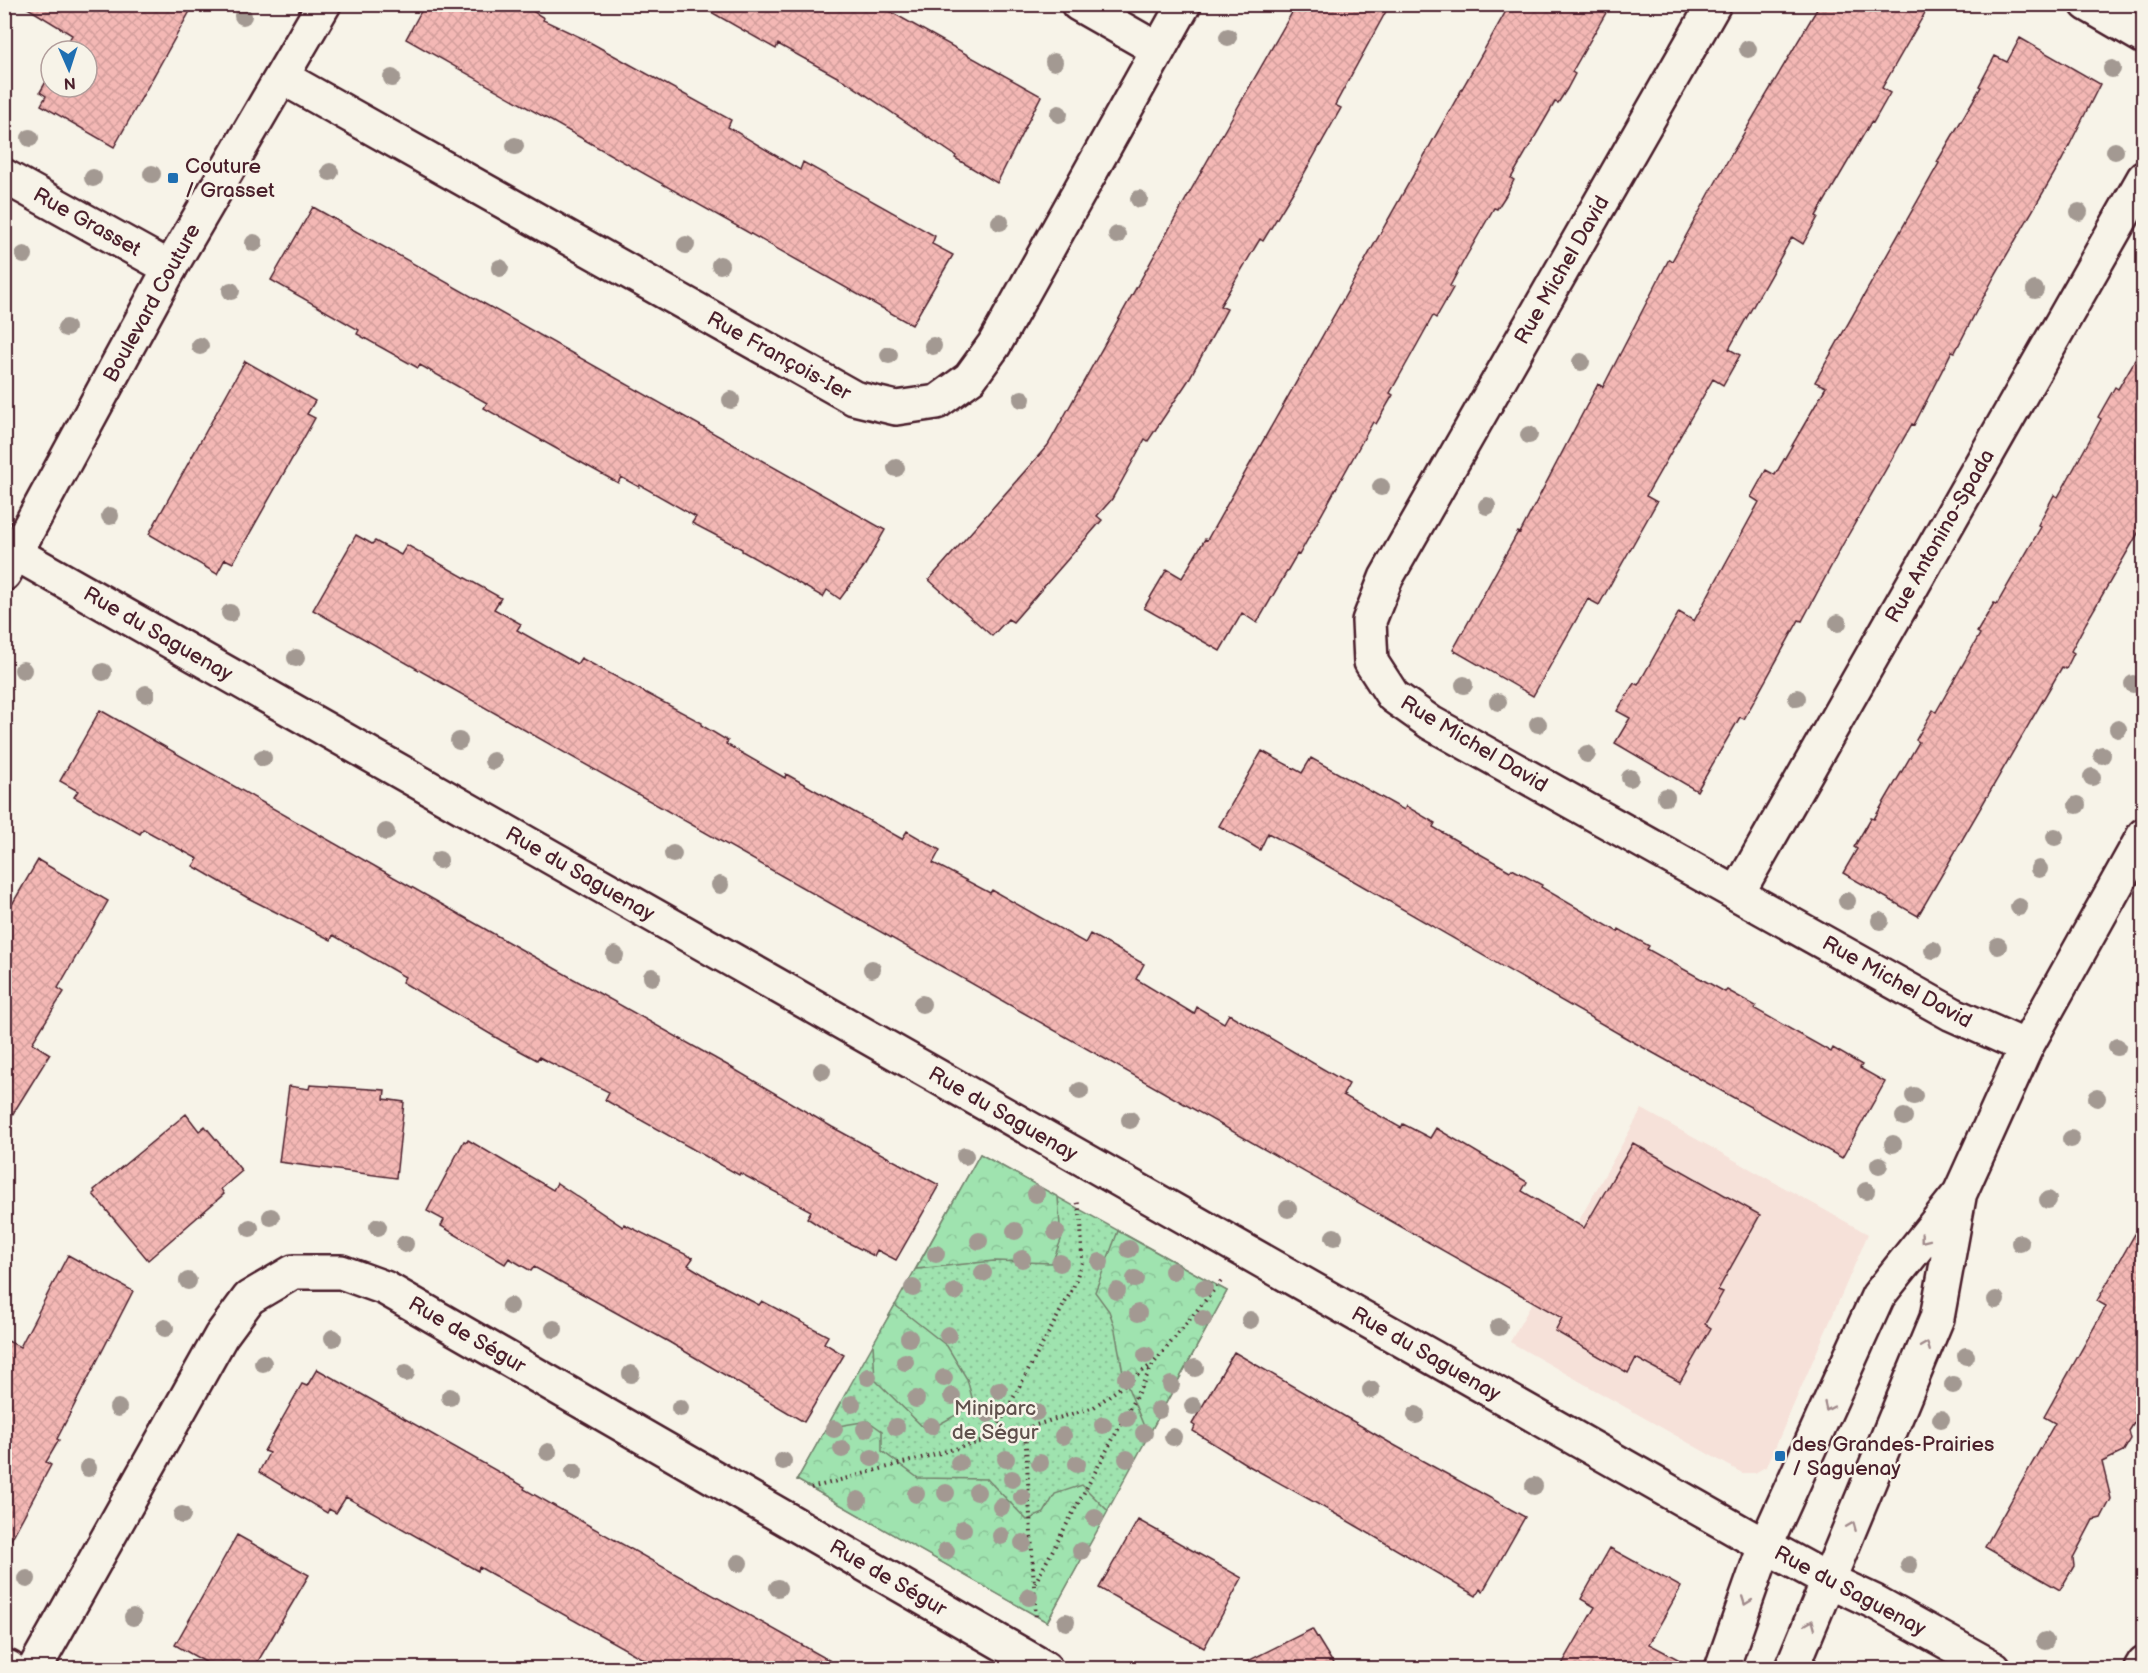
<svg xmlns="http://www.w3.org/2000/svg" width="2148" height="1673" viewBox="0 0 2148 1673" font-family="'Balsamiq Sans',sans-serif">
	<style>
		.built { fill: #f6e1d9 }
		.grass { fill: url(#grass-dots); stroke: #74816d; stroke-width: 1.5 }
		.forest { fill: url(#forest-crowns); stroke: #74816d; stroke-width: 1.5 }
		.building { fill: url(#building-cross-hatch); stroke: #4a1f2b; stroke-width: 1.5 }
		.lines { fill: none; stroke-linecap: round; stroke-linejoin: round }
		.street-casing { stroke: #4a1f2b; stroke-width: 38 }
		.secondary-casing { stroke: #4a1f2b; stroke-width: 38 }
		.path { stroke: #4a1f2b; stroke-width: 4; stroke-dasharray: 1.5 4.5; stroke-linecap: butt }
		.street { stroke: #f7f3e8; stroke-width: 33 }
		.secondary { stroke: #f7f3e8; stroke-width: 33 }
		.tree { fill: #a39992 }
		.oneway { stroke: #a0898a }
		.poi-dot { fill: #1f6fb2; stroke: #f7f3e8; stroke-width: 2 }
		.labels { text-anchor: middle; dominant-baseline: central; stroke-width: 5; stroke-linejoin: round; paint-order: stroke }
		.poi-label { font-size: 21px; fill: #4a1f2b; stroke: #f7f3e8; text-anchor: start }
		.street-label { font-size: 21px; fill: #4a1f2b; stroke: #f7f3e8 }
		.park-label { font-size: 21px; fill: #5f504c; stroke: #f7f3e8 }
	</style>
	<defs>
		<pattern id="grass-dots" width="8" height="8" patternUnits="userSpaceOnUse" patternTransform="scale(1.5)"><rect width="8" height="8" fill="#9fe3af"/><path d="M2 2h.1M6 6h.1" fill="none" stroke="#8ac297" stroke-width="1.8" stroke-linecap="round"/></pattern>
		<pattern id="forest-crowns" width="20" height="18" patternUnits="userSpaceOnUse" patternTransform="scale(1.5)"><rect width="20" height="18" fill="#9fe3af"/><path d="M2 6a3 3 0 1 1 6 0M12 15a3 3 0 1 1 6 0" fill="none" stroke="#8ac297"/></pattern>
		<pattern id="building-cross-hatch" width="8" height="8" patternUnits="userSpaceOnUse" patternTransform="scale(1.5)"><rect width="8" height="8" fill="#f4b8b5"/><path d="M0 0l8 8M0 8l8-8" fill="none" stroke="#d39e9c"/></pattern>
	</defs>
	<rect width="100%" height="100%" fill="#f7f3e8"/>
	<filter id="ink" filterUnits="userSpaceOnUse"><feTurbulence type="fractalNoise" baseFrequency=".0167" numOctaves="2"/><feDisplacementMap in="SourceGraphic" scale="12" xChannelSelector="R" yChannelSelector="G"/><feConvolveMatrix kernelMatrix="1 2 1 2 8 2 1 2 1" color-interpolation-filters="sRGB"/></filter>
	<g filter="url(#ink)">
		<path class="built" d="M1642,1109L1868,1234L1767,1466L1755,1473H1742L1510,1342Z"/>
		<path class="grass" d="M980,1154L1227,1291L1047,1622L797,1480Z"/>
		<path class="forest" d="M980,1154L1058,1197L1061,1240L1052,1263L994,1261L916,1269Z
			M1118,1231L1227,1291L1148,1436L1124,1378L1114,1325L1109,1311L1095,1292Z
			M895,1305L947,1346L967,1379L974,1405L927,1431L875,1380L873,1344Z
			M868,1421L882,1431V1451L918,1478L987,1479L1027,1520L1044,1513L1055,1494L1082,1485L1108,1511L1047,1622L797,1480L826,1428Z"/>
		<path class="building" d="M21,4H194L114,147L41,105L46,96L40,92L51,73V87H87V51H63L72,35Z
			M425,4H521L544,18L543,20L584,39L731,120L728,127L800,170L803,162L935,236L932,244L953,255L912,325L406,39Z
			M697,4H877L1041,96L997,183L955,158L956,156L848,83L778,44L776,49Z
			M1297,4H1390L1335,105L1341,108L1301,179L1263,241L1260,239L1220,306L1227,309L1188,381L1148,441L1145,439L1112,499L1097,516L1102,520L1013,622L1008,619L992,636L929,580L1048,445L1219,140Z
			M1510,4H1611L1572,72L1575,74L1567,89L1558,103L1555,102L1511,178L1514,180L1506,195L1497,209L1494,208L1463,262L1450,286L1453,288L1436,318L1433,316L1413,352L1390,393L1393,395L1376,424L1373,422L1299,555L1297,554L1257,623L1242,613L1220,651L1144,608L1167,569L1182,578L1205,539L1207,540Z
			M1820,4H1930L1882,88L1890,93L1873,123L1871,122L1816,216L1818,217L1803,244L1792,237L1729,349L1740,355L1723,385L1713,379L1646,496L1657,502L1614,578L1599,605L1588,599L1533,696L1453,650L1518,532L1520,533L1598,384L1603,387L1669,259L1672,261L1728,160Z
			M2020,38L2100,84L2062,160L1994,277L1955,352L1952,351L1914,425L1912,424L1843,544L1802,621L1799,620L1744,719L1740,717L1697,791L1615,743L1630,718L1617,711L1634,683L1638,685L1679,612L1694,621L1759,502L1751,497L1766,470L1775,475L1826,387L1815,382L1939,163L1937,162L1981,87L1979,86L1995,56L2007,62Z
			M313,207L885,530L865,565L840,599L827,590L823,597L742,551V549L692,523L696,517L640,485L639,487L621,477L618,483L573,458L484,408L487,403L420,365L418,368L357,334L359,330L271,280Z
			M2144,345V523L2086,623L2071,651L2074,653L2066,669L2062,667L1918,916L1843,873L1857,849L1854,847L1871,818L1874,819L1919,742L1916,740L1933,710L1936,712L1980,634L1977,632L1994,603L1997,604L2041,527L2038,525L2054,495L2058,497L2088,443L2101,419L2098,417L2115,387L2118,389Z
			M245,361L315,401L307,414L315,418L233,563L225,559L217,574L149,534Z
			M356,535L372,544L375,541L401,555L407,545L501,598L494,609L521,624L517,630L577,664L581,658L702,723L701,725L728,741L726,744L785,778L786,774L902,839L907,831L940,850L933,863L990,893L992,890L1085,943L1090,934L1144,964L1136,979L1194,1014L1197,1007L1224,1023L1229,1014L1349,1084L1343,1095L1401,1128L1403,1124L1430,1138L1436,1128L1527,1182L1522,1191L1584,1228L1633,1143L1760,1215L1718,1290L1723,1292L1705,1324L1711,1328L1680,1382L1636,1358L1628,1373L1555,1331L1562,1318L313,610Z
			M100,710L515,946L727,1065L832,1127L939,1185L896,1260L877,1250L874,1256L835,1236L807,1218L811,1211L740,1173L739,1175L605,1100L609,1092L539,1057L537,1060L502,1041L402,982L405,977L333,935L331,940L248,898L193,866L198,859L143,829L140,834L74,797L78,791L60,781Z
			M1262,751L1302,773L1311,758L1404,810L1406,806L1435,823L1433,827L1457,841L1510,871L1512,869L1542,885L1541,887L1618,932L1619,929L1649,946L1647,949L1725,992L1727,990L1756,1006L1755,1009L1831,1052L1833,1048L1862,1065L1860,1068L1885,1082L1842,1158L1628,1039L1307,854L1268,833L1260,850L1219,826Z
			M38,860L108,901L58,988L64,992L32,1043L50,1054L4,1128V918Z
			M310,1085L385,1090L384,1099L404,1102L396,1178L279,1162L289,1086L309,1089Z
			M186,1114L199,1131L205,1126L242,1171L221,1189L224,1194L148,1260L93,1194L95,1192L94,1190Z
			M468,1140L553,1190L557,1183L623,1227L624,1224L693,1258L688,1265L717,1283L759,1305L762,1301L828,1336L824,1343L844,1355L804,1422L669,1342L534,1267L531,1271L509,1258L505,1264L441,1226L444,1220L427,1211L464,1141L467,1142Z
			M2144,1218V1407L2129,1431L2131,1439L2123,1452L2102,1462L2111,1499L2101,1518L2093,1520L2073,1558L2074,1566L2060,1590L1985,1547L2055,1423L2044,1417L2106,1306L2097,1301Z
			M68,1255L133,1291L57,1439L59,1440L46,1462L51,1465L4,1553V1339L20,1347Z
			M1234,1352L1392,1444L1525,1517L1483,1591L1480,1589L1476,1596L1341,1517L1249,1466L1193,1431L1195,1426L1192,1424Z
			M317,1369L525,1487L524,1489L843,1668H659L479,1567L478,1571L346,1497L336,1513L329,1509L327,1513L259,1472L269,1453L264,1451L302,1384L307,1386Z
			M1138,1520L1242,1578L1204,1648L1099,1588Z
			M237,1535L309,1575L254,1668H216L175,1645Z
			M1610,1548L1681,1587L1649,1644L1695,1668H1560L1595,1607L1581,1599Z
			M1312,1629L1336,1668H1234Z"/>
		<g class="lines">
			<g class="street-casing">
				<path id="street" d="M1078,4L1157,49
					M1714,4L1386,578L1369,621L1371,662L1393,696L1431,723L1952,1014L2026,1047
					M2087,4L2144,37
					M282,77L854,398L896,408L937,402L970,378L994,345L1184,4
					M4,176L170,268
					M15,553L1744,1534L1828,1580L1875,1602L1994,1668
					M1737,894L2144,178
					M4,1666L9,1668
					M35,1668L221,1336L249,1298L293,1272H341L385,1288L1045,1668
					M2141,1668L2144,1663"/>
			</g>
			<g class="secondary-casing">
				<path id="secondary" d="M4,574L170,268L324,4
					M1722,1668L1765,1546L1878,1296L1960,1193L2026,1047L2144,835
					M1792,1668L1937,1318L1959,1197"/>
			</g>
			<path class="path" d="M1025,1429L1036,1620
				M991,1439L1094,1407L1151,1365
				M811,1488L991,1439L1073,1288L1082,1262L1081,1220L1077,1199
				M1035,1583L1154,1363L1222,1280"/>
			<use href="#street" class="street"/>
			<use href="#secondary" class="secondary"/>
		</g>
		<g class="tree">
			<circle cx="243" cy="16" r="9"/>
			<circle cx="1228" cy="37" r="9"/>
			<circle cx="1748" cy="49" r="9"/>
			<circle cx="1054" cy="62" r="9"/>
			<circle cx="2112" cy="69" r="9"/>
			<circle cx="392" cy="78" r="9"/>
			<circle cx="1059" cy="114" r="9"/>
			<circle cx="30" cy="138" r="9"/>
			<circle cx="515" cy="146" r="9"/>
			<circle cx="2115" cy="151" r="9"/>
			<circle cx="330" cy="172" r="9"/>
			<circle cx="152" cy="174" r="9"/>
			<circle cx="93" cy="178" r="9"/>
			<circle cx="1139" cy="199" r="9"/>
			<circle cx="2079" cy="212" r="9"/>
			<circle cx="1000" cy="222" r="9"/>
			<circle cx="1117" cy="235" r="9"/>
			<circle cx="254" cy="243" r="9"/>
			<circle cx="686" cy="245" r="9"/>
			<circle cx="24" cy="255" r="9"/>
			<circle cx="720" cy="265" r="9"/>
			<circle cx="500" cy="268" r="9"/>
			<circle cx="2035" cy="290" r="9"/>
			<circle cx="231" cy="291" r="9"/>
			<circle cx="66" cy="328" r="9"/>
			<circle cx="200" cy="346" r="9"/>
			<circle cx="933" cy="346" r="9"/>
			<circle cx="889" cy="355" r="9"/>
			<circle cx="1581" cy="362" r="9"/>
			<circle cx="1022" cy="399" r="9"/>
			<circle cx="731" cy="400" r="9"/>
			<circle cx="1529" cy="435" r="9"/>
			<circle cx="896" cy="468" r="9"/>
			<circle cx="1381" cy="487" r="9"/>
			<circle cx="1487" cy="506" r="9"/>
			<circle cx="110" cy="516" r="9"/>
			<circle cx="230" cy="613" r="9"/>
			<circle cx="1838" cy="623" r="9"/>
			<circle cx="296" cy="658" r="9"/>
			<circle cx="23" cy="670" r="9"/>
			<circle cx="103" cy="672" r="9"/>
			<circle cx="2133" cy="684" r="9"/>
			<circle cx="1464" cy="685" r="9"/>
			<circle cx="146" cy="694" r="9"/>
			<circle cx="1797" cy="698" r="9"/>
			<circle cx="1498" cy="702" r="9"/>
			<circle cx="1538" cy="724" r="9"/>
			<circle cx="2118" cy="729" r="9"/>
			<circle cx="459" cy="741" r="9"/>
			<circle cx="1587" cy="754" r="9"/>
			<circle cx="2102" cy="755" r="9"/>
			<circle cx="263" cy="758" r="9"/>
			<circle cx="493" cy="761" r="9"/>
			<circle cx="2092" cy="777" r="9"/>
			<circle cx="1630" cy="778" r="9"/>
			<circle cx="1666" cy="797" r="9"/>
			<circle cx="2077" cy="805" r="9"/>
			<circle cx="386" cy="832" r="9"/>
			<circle cx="2055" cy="837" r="9"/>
			<circle cx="673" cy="854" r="9"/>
			<circle cx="439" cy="860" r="9"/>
			<circle cx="2039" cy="869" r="9"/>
			<circle cx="720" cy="885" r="9"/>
			<circle cx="1847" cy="901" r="9"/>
			<circle cx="2019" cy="907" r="9"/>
			<circle cx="1880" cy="921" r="9"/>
			<circle cx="1998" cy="946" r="9"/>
			<circle cx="1933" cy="950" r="9"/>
			<circle cx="615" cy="955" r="9"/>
			<circle cx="872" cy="969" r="9"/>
			<circle cx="652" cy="977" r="9"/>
			<circle cx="922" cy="1004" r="9"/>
			<circle cx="2117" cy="1047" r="9"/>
			<circle cx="822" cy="1071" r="9"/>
			<circle cx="1080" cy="1091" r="9"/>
			<circle cx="1914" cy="1096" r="9"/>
			<circle cx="2097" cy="1098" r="9"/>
			<circle cx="1904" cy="1117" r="9"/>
			<circle cx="1130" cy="1120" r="9"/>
			<circle cx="2071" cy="1139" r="9"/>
			<circle cx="1893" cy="1144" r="9"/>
			<circle cx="965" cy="1156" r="9"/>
			<circle cx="1879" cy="1165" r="9"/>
			<circle cx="1866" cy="1191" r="9"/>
			<circle cx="1036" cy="1194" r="9"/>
			<circle cx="2048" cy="1200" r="9"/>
			<circle cx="1288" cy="1209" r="9"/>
			<circle cx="271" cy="1217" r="9"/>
			<circle cx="378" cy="1227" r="9"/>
			<circle cx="250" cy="1228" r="9"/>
			<circle cx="1015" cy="1231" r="9"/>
			<circle cx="1056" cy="1232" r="9"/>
			<circle cx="1334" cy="1237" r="9"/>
			<circle cx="979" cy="1241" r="9"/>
			<circle cx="2020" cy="1243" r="9"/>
			<circle cx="405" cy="1244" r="9"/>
			<circle cx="1129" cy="1249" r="9"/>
			<circle cx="936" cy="1254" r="9"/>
			<circle cx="1022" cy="1259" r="9"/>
			<circle cx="1100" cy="1262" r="9"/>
			<circle cx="1060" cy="1263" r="9"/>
			<circle cx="1173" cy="1271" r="9"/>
			<circle cx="983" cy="1273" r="9"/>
			<circle cx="1135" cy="1279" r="9"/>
			<circle cx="188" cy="1281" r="9"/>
			<circle cx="913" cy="1288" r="9"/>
			<circle cx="1204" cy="1288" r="9"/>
			<circle cx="1117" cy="1291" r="9"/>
			<circle cx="955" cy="1292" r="9"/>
			<circle cx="1996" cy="1300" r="9"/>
			<circle cx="510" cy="1306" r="9"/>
			<circle cx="1138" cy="1313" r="9"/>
			<circle cx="1203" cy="1319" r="9"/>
			<circle cx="1250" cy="1320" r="9"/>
			<circle cx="1499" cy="1327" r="9"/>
			<circle cx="165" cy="1328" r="9"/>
			<circle cx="554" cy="1329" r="9"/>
			<circle cx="948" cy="1335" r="9"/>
			<circle cx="333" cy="1338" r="9"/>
			<circle cx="909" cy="1338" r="9"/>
			<circle cx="1146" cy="1355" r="9"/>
			<circle cx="1966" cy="1356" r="9"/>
			<circle cx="905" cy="1362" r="9"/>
			<circle cx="263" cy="1363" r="9"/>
			<circle cx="1195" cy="1368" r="9"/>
			<circle cx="406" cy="1373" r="9"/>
			<circle cx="631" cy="1374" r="9"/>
			<circle cx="868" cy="1377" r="9"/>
			<circle cx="944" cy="1378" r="9"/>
			<circle cx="1126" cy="1378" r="9"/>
			<circle cx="1171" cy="1385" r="9"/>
			<circle cx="1953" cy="1385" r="9"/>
			<circle cx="999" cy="1390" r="9"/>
			<circle cx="1371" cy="1390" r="9"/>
			<circle cx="952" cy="1396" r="9"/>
			<circle cx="450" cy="1397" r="9"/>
			<circle cx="916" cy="1399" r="9"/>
			<circle cx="852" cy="1404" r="9"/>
			<circle cx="1193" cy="1406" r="9"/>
			<circle cx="118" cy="1408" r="9"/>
			<circle cx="680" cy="1408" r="9"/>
			<circle cx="1159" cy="1410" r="9"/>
			<circle cx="1036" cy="1412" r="9"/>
			<circle cx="988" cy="1414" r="9"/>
			<circle cx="1416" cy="1415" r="9"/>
			<circle cx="1127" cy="1418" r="9"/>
			<circle cx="1941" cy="1419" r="9"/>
			<circle cx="1103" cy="1425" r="9"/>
			<circle cx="931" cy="1426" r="9"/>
			<circle cx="896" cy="1427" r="9"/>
			<circle cx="834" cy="1429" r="9"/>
			<circle cx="865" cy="1429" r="9"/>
			<circle cx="1144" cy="1433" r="9"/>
			<circle cx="1063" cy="1436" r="9"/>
			<circle cx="1173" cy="1437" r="9"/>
			<circle cx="842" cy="1449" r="9"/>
			<circle cx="548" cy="1452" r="9"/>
			<circle cx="872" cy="1458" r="9"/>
			<circle cx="1006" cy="1459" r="9"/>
			<circle cx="1127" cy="1459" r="9"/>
			<circle cx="783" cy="1461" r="9"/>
			<circle cx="959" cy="1463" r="9"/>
			<circle cx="1040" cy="1463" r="9"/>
			<circle cx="1077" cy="1464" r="9"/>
			<circle cx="88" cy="1468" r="9"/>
			<circle cx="574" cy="1472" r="9"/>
			<circle cx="1012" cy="1479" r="9"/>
			<circle cx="1534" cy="1486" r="9"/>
			<circle cx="977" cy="1492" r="9"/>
			<circle cx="946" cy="1493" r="9"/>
			<circle cx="916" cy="1494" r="9"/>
			<circle cx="1022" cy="1497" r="9"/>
			<circle cx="858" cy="1500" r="9"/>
			<circle cx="1001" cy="1507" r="9"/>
			<circle cx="182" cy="1515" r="9"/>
			<circle cx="1095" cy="1518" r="9"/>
			<circle cx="963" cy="1529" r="9"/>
			<circle cx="1001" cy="1536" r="9"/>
			<circle cx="1023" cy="1543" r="9"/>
			<circle cx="946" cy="1551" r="9"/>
			<circle cx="1081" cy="1551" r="9"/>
			<circle cx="739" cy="1563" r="9"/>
			<circle cx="1909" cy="1565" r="9"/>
			<circle cx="27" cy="1579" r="9"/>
			<circle cx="778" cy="1588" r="9"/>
			<circle cx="1029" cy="1597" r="9"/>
			<circle cx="133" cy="1617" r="9"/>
			<circle cx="1066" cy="1622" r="9"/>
			<circle cx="2045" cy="1641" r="9"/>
		</g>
		<defs><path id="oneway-chevron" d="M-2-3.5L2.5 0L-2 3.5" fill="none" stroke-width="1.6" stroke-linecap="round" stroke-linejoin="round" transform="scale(1.5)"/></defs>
		<g class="oneway">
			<use href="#oneway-chevron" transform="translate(1924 1239) rotate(128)"/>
			<use href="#oneway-chevron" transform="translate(1926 1346) rotate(-68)"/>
			<use href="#oneway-chevron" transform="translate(1828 1407) rotate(115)"/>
			<use href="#oneway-chevron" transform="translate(1852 1526) rotate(-67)"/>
			<use href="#oneway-chevron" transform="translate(1746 1601) rotate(110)"/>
			<use href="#oneway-chevron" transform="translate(1811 1624) rotate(-68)"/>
		</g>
	</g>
	<g class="poi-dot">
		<rect x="167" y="172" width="12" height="12" rx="3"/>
		<rect x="1774" y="1450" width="12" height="12" rx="3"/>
	</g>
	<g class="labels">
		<g class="poi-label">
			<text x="185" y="166">Couture<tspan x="185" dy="24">/ Grasset</tspan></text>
			<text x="1792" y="1444">des Grandes-Prairies<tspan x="1792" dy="24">/ Saguenay</tspan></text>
		</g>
		<g class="street-label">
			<text transform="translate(87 222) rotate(29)">Rue Grasset</text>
			<text transform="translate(1562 270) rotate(-60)">Rue Michel David</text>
			<text transform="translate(152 303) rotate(-61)">Boulevard Couture</text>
			<text transform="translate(779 356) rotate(29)">Rue François-Ier</text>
			<text transform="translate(1940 536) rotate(-60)">Rue Antonino-Spada</text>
			<text transform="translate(158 634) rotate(30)">Rue du Saguenay</text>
			<text transform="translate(1474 744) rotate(31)">Rue Michel David</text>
			<text transform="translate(580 874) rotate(30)">Rue du Saguenay</text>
			<text transform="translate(1897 982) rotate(29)">Rue Michel David</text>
			<text transform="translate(1003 1114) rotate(30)">Rue du Saguenay</text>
			<text transform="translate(467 1335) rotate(30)">Rue de Ségur</text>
			<text transform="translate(1426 1354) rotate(30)">Rue du Saguenay</text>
			<text transform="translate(888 1578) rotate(30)">Rue de Ségur</text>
			<text transform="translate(1850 1591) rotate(28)">Rue du Saguenay</text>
		</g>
		<g class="park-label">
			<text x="995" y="1408">Miniparc<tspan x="995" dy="24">de Ségur</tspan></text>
		</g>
	</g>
	<rect width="2148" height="1673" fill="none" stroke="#f7f3e8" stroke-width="24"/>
	<rect x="12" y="12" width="2124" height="1649" fill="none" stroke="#4a1f2b" stroke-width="2" filter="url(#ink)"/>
	<g transform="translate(69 69) rotate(177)"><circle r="28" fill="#f7f3e8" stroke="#b29e9c" stroke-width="1.5"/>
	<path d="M0-4.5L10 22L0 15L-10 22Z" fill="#1f6fb2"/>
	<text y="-9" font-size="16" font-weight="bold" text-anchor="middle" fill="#4a1f2b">N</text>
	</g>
</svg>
